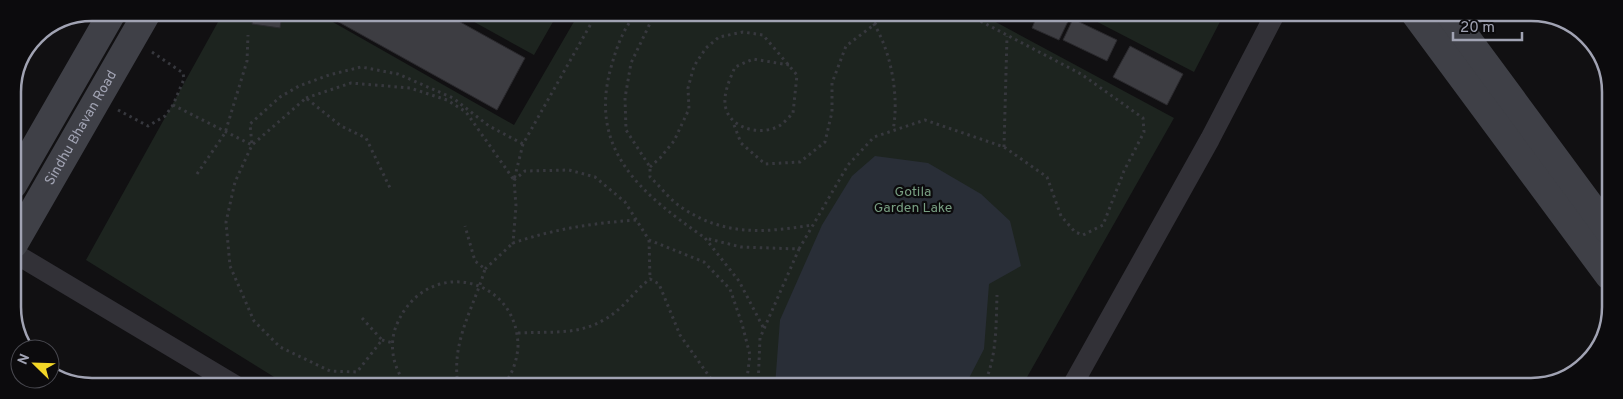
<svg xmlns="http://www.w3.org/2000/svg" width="1623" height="399" viewBox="0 0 1623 399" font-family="Overpass,sans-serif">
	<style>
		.green { fill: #1d241f }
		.water { fill: #292e37 }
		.building { fill: #3d3d42; stroke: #2b2a2e }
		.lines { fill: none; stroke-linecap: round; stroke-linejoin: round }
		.path { stroke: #37383e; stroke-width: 3; stroke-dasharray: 2.5 4; stroke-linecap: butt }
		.minor { stroke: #323137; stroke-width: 20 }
		.secondary { stroke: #3f4047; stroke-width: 28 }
		.labels { text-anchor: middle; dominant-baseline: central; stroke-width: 4.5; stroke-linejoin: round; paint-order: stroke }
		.street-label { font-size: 14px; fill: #a1a3b3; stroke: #0c0b0d }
		.park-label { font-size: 14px; fill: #789e82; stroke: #0c0b0d }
		.rim { fill: none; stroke: #a1a3b3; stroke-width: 2.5 }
	</style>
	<rect width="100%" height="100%" fill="#111012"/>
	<path class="green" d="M223,13H317L514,125L579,13H979L1174,118L1022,386L287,385L86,260Z
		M458,13H558L534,55Z
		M1082,14H1224L1194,72Z"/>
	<path class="water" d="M875,156L928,163L981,194L1010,221L1021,266L989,284L984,349L965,386H775L780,320L822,225L852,176Z"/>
	<path class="building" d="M254,13H282L280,28L252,24Z
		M339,13H444L525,58L497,110L335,20Z
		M1038,14L1071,15L1059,40L1032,28Z
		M1073,19L1117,40L1107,61L1063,40Z
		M1130,46L1183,74L1167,105L1113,77Z"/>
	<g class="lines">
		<path class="path" d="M637,13C624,27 617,46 612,64C586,150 642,194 705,238
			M655,13L631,63L625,98L626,130L650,167V177C660,186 670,200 681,207C723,236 764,233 812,225
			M866,13C890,41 900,95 893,130
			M152,52L183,73L184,79L173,105L252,145L250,124L280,97L299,86L329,75L361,67L398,74L453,98L489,126L523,144
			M306,98L351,83L410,88L447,100L466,112L514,180L523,144L597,13
			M118,110L148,126L165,116L173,105
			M734,125L741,143L765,164L800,162L825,142L832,112V83L846,46L875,24L882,13
			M1004,147L1007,36
			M650,167L660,158L674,141L689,109L688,88L694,66L706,48L719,37L743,32L763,35L797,75L793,113C789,117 784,123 779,126C761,136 732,129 726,109C722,95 730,79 735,67L753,59L789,65
			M197,174L225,133L247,61L248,35
			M636,220C594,223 554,229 513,243L516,206L514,180L525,171L569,170L595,177L625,202L649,240L704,262L730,289L742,324L750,355L746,386
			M649,240L650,279
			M799,249L848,165L874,137L925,120L1004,147L1047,177L1061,216L1075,232L1083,235L1103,225L1124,171L1144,132L1143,118L1081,74L965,13
			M485,269L513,243
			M362,318L382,340L357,372L330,371L280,347L254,321L230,266L226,222L235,182L252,145L306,98L341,126L366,138L390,188
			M518,333C557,331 587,337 619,309C630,299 638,288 650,279L659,284L680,335L716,386
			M382,340L393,343
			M407,385C393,369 388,344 397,324C426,256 518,275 518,347C517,360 512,376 503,385
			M458,385C451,341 473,310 485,269L475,261L465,226
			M758,386L760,338L799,249L741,247L705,238L739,281L763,327
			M983,386C997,359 996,325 997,295"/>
		<path class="minor" d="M14,253L235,385
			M1072,386L1210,139L1275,14"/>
		<g class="secondary">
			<path d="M1415,14L1609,276"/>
			<path d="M1449,14L1609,231"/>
			<path d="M13,185L112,13"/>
			<path id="s1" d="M14,244L147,13"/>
		</g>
	</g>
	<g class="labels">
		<g class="street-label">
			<text stroke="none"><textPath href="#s1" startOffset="134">Sindhu Bhavan Road</textPath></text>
		</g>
		<g class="park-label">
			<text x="913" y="192">Gotila<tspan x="913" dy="16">Garden Lake</tspan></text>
		</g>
	</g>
	<path d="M0 0H1623V399H0ZM92 21H1531A71 71 0 0 1 1602 92V307A71 71 0 0 1 1531 378H92A71 71 0 0 1 21 307V92A71 71 0 0 1 92 21Z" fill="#0c0b0d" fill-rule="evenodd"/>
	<path class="rim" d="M92 21H1531A71 71 0 0 1 1602 92V307A71 71 0 0 1 1531 378H92A71 71 0 0 1 21 307V92A71 71 0 0 1 92 21Z"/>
	<g transform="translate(35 364) rotate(293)"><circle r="24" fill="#0c0b0d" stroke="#48484f"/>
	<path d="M0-4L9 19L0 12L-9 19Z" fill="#f3d727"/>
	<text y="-8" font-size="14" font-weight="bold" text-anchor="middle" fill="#a1a3b3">N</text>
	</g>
	<path d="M1453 32v8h69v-8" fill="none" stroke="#a1a3b3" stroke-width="2.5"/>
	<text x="1460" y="32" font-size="15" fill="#a1a3b3" stroke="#0c0b0d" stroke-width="4" paint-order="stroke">20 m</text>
</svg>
